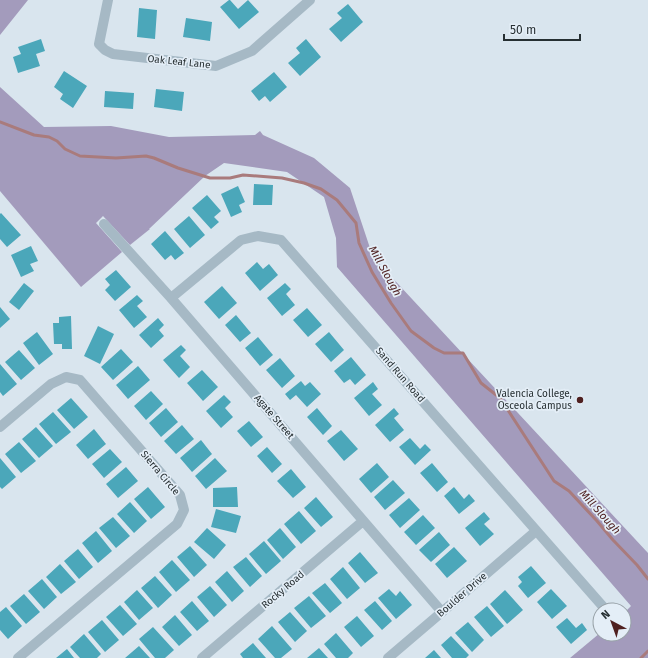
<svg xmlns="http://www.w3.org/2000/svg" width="648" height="658" viewBox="0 0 648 658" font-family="'Fira Sans',sans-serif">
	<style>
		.green { fill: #a39bbc }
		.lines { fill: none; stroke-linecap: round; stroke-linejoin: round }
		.stream { stroke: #a97b7c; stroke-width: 3 }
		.building { fill: #4ba7ba }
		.street { stroke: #a6b9c5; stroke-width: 10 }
		.poi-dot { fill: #4f2020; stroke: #e4eef7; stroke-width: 1.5 }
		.labels { text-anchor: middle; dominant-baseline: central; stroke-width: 3.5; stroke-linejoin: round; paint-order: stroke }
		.street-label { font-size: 10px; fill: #262f32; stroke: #e4eef7 }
		.poi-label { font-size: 10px; fill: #262f32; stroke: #e4eef7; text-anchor: end }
		.water-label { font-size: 11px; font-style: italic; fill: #4f2020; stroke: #e4eef7 }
	</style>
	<rect width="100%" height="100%" fill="#d9e5ee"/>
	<path class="green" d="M0,0H28L0,35Z
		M0,87L44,127L111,126L169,137L255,135L260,131L263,135L314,158L350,188L373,257L648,553V658H570L600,633V634H624V613L631,606L337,267L336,238L324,197L287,172L224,163L205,176L149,229H150L130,245L103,216L96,223L122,252L81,287L0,191Z"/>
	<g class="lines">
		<path class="stream" d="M0,122L34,135L49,137L57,141L65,149L80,156L116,158L146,156L154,158L178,168L210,178H230L243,175L282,178L304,183L321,189L337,200L356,223L359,243L372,272L391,303L411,331L434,348L444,353H463L481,383L500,398L554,481L569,491L597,521L613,540L637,565L648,579
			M641,658L648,651"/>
	</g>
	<path class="building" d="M229,0H230L238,9L248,0L259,12L239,29L220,7Z
		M348,4L363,22L341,42L329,29L342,18L337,13Z
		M139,8L157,10L155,39L137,37Z
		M186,18L212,22L210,41L183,37Z
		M41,39L45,51L36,54L40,66L18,73L13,57L21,54L18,47Z
		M306,39L321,57L300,76L288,63L300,53L296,48Z
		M64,71L87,86L73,108L60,99L63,94L54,87Z
		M274,72L287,87L270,102L265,96L259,101L251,91Z
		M156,89L184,92L182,111L154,107Z
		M105,91L134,93L133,109L104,107Z
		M254,184L273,185L272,205H253Z
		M238,186L245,202L239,205L242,212L231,217L221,194Z
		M207,195L221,211L214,217L219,222L211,229L192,208Z
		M1,213L21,235L7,247L0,239V214Z
		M189,216L205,235L190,248L174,229Z
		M165,231L184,253L175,260L171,255L165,260L151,244Z
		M31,246L38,261L30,264L34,271L21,277L11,255Z
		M257,262L263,269L269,264L278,275L260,291L245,273Z
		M116,270L131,287L115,301L105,290L110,285L105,279Z
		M24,283L34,291L19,310L9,302Z
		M285,283L291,289L286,294L295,305L282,316L267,298Z
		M222,286L237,303L219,319L204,302Z
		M137,295L143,301L137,306L147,317L134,328L119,310Z
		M0,307L10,319L0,328Z
		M307,308L322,325L308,337L293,320Z
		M236,315L251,333L240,342L225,325Z
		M71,316L72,349H62V344H54L53,323H59V317Z
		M158,318L164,325L159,330L164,336L151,348L139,335Z
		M98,326L114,334L100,364L84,356Z
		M37,332L53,354L39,365L23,343Z
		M329,332L344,350L331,362L315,344Z
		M258,337L273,355L260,366L245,348Z
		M181,345L186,350L180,356L190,367L179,378L163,360Z
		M121,349L133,362L113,380L101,367Z
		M19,350L35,368L21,380L5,362Z
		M351,357L366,375L355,385L350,379L344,383L334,371Z
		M280,358L295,376L282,388L266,370Z
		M0,364L17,384L3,396L0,392Z
		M138,366L150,380L128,399L116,385Z
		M202,370L218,387L203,401L187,383Z
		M301,381L305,386L310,382L321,394L307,407L296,395L290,400L285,394Z
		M373,382L378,389L372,394L382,405L369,416L354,398Z
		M151,391L163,404L146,420L134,406Z
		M224,395L231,402L225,408L233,417L221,428L206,411Z
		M71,398L88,417L74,429L57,410Z
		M166,408L178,422L161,437L149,423Z
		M317,408L332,426L323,435L307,417Z
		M394,408L399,414L394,418L404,430L390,442L375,425Z
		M53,412L71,432L56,444L39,424Z
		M249,421L263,437L251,447L237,431Z
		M182,425L194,439L176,454L164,441Z
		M36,427L53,446L39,458L22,439Z
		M94,429L106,444L88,459L76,445Z
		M341,430L358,449L344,461L327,441Z
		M410,438L420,449L425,444L431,450L415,465L399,447Z
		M201,440L212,454L192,472L180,458Z
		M19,442L36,461L21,473L5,454Z
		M267,447L282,464L272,473L257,456Z
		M110,449L122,462L104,478L92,464Z
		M0,458L16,477L2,489L0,487Z
		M215,458L227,471L206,489L195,476Z
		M377,463L389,477L371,493L359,479Z
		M432,463L448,482L437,492L420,473Z
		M126,467L138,481L118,498L106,484Z
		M291,469L306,487L293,498L277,481Z
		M393,480L405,493L385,510L374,497Z
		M148,487L165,507L151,519L134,499Z
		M237,487L238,507H213V488Z
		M454,487L464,499L469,494L475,501L459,514L444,496Z
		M316,497L333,517L321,527L304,508Z
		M409,498L420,510L400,528L389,515Z
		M130,502L147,521L134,533L117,514Z
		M216,509L241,516L236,533L211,527Z
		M299,511L316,531L301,544L284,524Z
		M484,512L490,519L484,524L494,534L480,546L465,528Z
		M423,515L435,528L416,545L404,532Z
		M113,517L130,536L116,548L99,528Z
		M207,528L226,545L214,559L194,542Z
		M280,528L296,547L283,559L267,540Z
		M96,531L112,551L98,563L82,543Z
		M439,532L450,545L431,562L419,550Z
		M264,541L281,561L266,574L249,554Z
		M190,546L207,565L194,577L177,557Z
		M454,547L467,561L447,578L435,564Z
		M78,549L93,567L79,579L64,561Z
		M360,552L378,573L365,583L348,563Z
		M246,557L262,576L250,587L233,567Z
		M172,560L190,580L176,592L159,572Z
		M60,564L76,582L61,594L46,577Z
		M531,566L546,583L528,598L518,586L522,582L518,577Z
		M343,567L360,588L347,599L330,579Z
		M227,571L244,591L232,602L215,582Z
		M155,576L172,595L158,608L141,588Z
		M42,579L57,597L44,609L28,591Z
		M325,583L342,603L330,613L312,593Z
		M210,586L227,605L214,617L197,597Z
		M389,589L396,596L400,591L412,605L396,619L378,598Z
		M551,589L567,606L552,619L537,602Z
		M137,590L153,608L139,620L124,602Z
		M505,590L523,610L507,624L490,604Z
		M24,594L40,612L26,624L10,606Z
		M309,596L326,616L311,628L294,608Z
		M192,601L209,621L197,631L180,612Z
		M375,601L392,621L382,630L364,610Z
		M120,605L137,624L123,636L106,617Z
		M487,606L504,626L491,637L474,617Z
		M6,607L22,626L8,639L0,630V612Z
		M290,612L307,631L295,642L278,622Z
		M175,615L192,635L179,646L162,627Z
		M357,616L374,636L361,647L344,627Z
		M567,618L576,628L582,623L587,630L571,644L556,627Z
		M102,620L119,640L105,652L88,632Z
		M468,622L484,640L472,652L455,633Z
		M272,626L292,649L281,658H275L258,639Z
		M153,627L174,650L165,658H155L139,639Z
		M336,633L353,653L348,658H336L324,644Z
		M84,634L101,654L97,658H80L70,647Z
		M451,636L469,655L466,658H452L441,645Z
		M253,643L266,658H243L240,654Z
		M139,646L150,658H125Z
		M319,648L328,658H307Z
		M67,649L74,658H56Z
		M434,650L441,658H425Z"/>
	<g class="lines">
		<path class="street" d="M108,0L99,44L105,50L113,54L216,66L252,51L310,0
			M104,224L171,298L442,612
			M171,298L241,240L258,236L281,240L606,610
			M0,427L51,384L66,377L80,380L180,495L184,510L177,524L18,658
			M202,658L363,521
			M388,658L442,612L536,531"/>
	</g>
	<circle class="poi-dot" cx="580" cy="400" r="4"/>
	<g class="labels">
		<g class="street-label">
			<text transform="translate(179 62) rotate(6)">Oak Leaf Lane</text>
			<text transform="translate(400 375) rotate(49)">Sand Run Road</text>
			<text transform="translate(274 417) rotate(49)">Agate Street</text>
			<text transform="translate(160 473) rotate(50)">Sierra Circle</text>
			<text transform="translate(283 590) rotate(-40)">Rocky Road</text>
			<text transform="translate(462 595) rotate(-41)">Boulder Drive</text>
		</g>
		<g class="poi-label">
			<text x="572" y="394">Valencia College,<tspan x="572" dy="12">Osceola Campus</tspan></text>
		</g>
		<g class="water-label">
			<text transform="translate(385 271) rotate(61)">Mill Slough</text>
			<text transform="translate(600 512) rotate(48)">Mill Slough</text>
		</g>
	</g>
	<g transform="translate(612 622) rotate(319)"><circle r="19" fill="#e4eef7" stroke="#98a2a8"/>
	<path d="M0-3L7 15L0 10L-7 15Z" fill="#4f2020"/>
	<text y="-6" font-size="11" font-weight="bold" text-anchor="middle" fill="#262f32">N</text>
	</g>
	<path d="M504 34v6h76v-6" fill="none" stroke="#262f32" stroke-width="2"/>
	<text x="510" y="34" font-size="12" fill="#262f32" stroke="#e4eef7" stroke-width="3" paint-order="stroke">50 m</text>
</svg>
